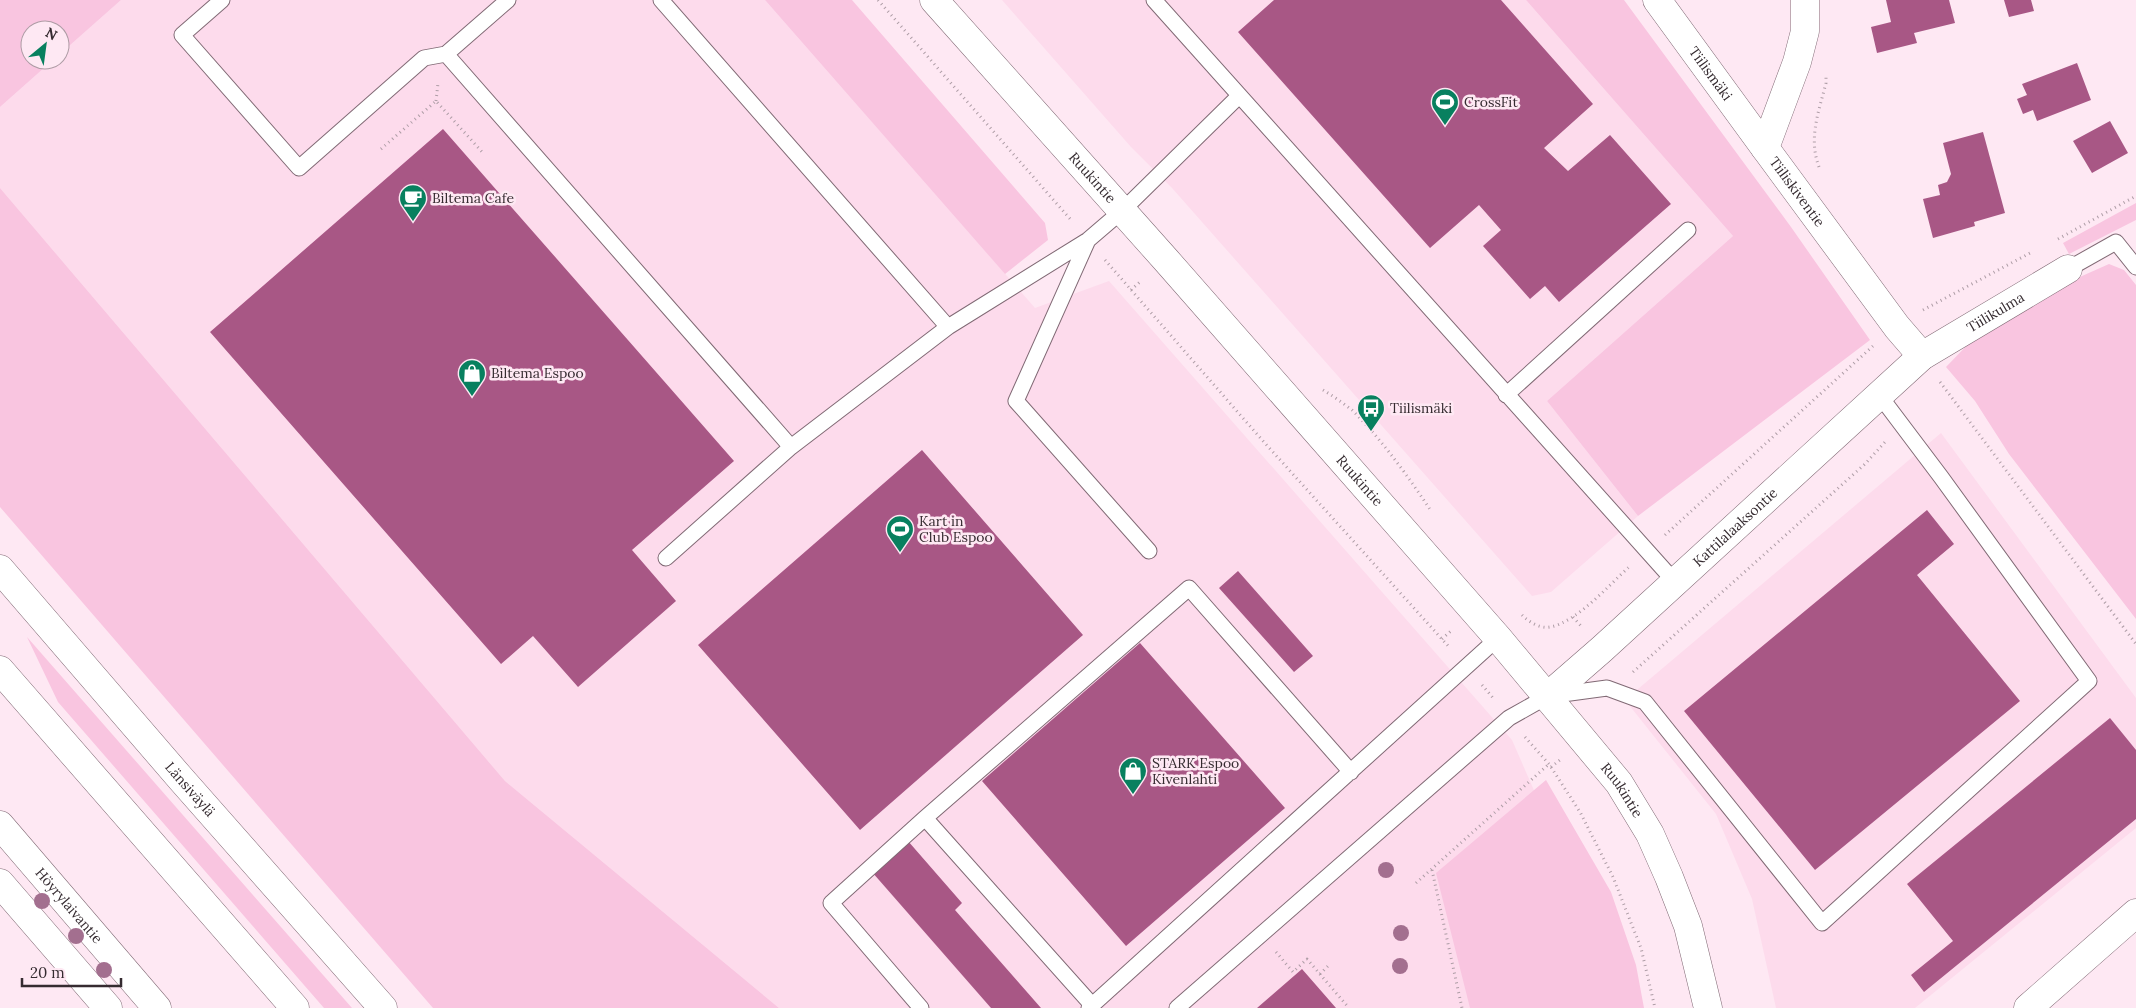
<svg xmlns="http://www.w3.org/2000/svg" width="2136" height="1008" viewBox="0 0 2136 1008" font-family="Lora,serif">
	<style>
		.built { fill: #fddbec }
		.green { fill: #f9c5e0 }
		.building { fill: #a85785 }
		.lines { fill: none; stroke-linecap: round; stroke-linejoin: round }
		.service-casing { stroke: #816a75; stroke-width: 17 }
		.minor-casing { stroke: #816a75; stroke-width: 29 }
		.tertiary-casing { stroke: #816a75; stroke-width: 29 }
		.motorway-casing { stroke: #816a75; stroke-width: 29 }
		.path { stroke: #ae9da6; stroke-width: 3; stroke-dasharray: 1 4; stroke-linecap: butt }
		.service { stroke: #fff; stroke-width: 15 }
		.minor { stroke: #fff; stroke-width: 28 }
		.tertiary { stroke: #fff; stroke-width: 28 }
		.motorway { stroke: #fff; stroke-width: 28 }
		.tree { fill: #a36f8f }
		.labels { text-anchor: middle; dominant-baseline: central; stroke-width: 5; stroke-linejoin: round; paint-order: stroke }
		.street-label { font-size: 14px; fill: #352b30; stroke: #fee8f3 }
		.poi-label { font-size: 14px; fill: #352b30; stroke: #fee8f3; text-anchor: start }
	</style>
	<rect width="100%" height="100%" fill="#fee8f3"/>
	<path class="built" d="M121,0H765L1035,308L1109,281L1512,740L1607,957L1597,1008H779L505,781L0,188V107L53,60H60V54Z
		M1002,0H1526L1733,236L1547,401L1638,516L1551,592L1532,596L1172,188L1131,147Z
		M1941,433L2136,698V828L1915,1008H1776L1752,899L1716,814L1625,700Z"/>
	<path class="green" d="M0,0H121L60,54V30H30V60H53L0,107Z
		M765,0H852L1045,223L1048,240L1005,274Z
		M1526,0H1624L1791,227L1870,340L1638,516L1547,401L1733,236Z
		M0,188L505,781L779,1008H433L0,507Z
		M2136,203V220L2069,254L2063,243Z
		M2109,264L2124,270L2136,285V619L2009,454L1975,401L1946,367L1976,336L2082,276Z
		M27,637L352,1008H324L58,702Z
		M1546,780L1611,892L1636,965L1644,1008H1470L1436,873Z"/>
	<path class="building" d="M1274,0H1501L1593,104L1544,148L1568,171L1610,135L1671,204L1559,302L1545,286L1530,299L1483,246L1501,230L1479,205L1430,248L1238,32Z
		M1886,0H1949L1955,23L1914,33L1917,43L1877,53L1871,27L1891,22Z
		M2004,0H2031L2034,11L2009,17Z
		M2077,63L2091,100L2037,121L2033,110L2023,114L2017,99L2027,95L2022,84Z
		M2110,121L2128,153L2092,173L2073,141Z
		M443,129L734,461L632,550L676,601L578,687L533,636L501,664L210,332Z
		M1983,132L2005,213L1974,222L1975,226L1933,238L1923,199L1940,195L1938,185L1947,182L1951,174L1943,143Z
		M922,450L1083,635L860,830L698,645Z
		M1927,510L1954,544L1917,575L2020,701L1815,870L1684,711Z
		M1238,571L1313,656L1294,672L1219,588Z
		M1140,643L1285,808L1126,946L982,781Z
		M2110,718L2136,750V819L1924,992L1911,975L1953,941L1907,884Z
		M908,841L962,903L955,910L1041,1008H991L872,872Z
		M1302,969L1336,1008H1257Z"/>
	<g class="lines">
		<g class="service-casing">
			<path id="service" d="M222,0L182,35L299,168L424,58L446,54L508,0
				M661,0L948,327
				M1154,0L1675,582
				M446,54L791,447
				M1088,240L1016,401L1149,551
				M2068,269L2116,242L2136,267
				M1506,395L1688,230
				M666,558L791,447L948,327L1088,240L1123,210L1239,96
				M925,818L1092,1005
				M921,1008L831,903L925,818L1189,588L1351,772
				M1089,1008L1498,638
				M1177,1008L1509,718L1548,696L1607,688L1645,702L1822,923L2089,681L1941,477L1880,396"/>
		</g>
		<g class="minor-casing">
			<g id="minor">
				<path id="s1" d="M1657,0L1765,148"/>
				<path id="s2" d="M1805,0V31L1797,62L1765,148L1897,327L1922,356"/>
				<path id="s3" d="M1548,696L1602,649L1922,356L2068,269"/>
			</g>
		</g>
		<g class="tertiary-casing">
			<g id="tertiary">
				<path id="s4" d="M934,0L1166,260L1498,638L1619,783L1650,834L1669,877L1688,926L1708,1008"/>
				<path id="s5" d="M0,825L157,1008"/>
				<path d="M0,883L108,1008"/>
				<path d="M2028,1008L2136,913"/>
			</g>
		</g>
		<g class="motorway-casing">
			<g id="motorway">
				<path id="s6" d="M0,569L181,779L383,1008"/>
				<path d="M0,670L295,1008"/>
			</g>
		</g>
		<path class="path" d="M878,0L1072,221
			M436,101L438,83
			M381,149L436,101L484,154
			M1819,167C1808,138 1819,111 1826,83V76
			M2058,239L2136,196
			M1105,260L1263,441L1450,648
			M1131,290L1142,280
			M1923,310L2032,252
			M1940,382L2136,644
			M1323,390C1333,396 1343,403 1352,410C1382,440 1408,476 1431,511
			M1665,535L1873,346
			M1522,615C1529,622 1540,629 1550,627C1577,622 1608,586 1629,567
			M1573,617L1582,627
			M1442,639L1452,630
			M1633,672L1865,464L1885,442
			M1482,685L1494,699
			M1525,737L1549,764L1580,812L1613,877L1641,948L1655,1008
			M1551,767L1560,760
			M1432,870L1462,1008
			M1416,883L1549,764
			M1276,952L1293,972L1307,959L1349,1008
			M1320,974L1328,966"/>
		<use href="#service" class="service"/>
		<use href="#minor" class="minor"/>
		<use href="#tertiary" class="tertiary"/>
		<use href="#motorway" class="motorway"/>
	</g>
	<g class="tree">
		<circle cx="1386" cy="870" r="8"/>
		<circle cx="42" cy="901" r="8"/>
		<circle cx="1401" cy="933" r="8"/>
		<circle cx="76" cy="936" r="8"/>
		<circle cx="1400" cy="966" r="8"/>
		<circle cx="104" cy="970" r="8"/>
	</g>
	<defs>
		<g id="stadium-pin" transform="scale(1.4375)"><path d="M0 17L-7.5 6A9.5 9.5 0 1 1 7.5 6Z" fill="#08805f" stroke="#fee8f3"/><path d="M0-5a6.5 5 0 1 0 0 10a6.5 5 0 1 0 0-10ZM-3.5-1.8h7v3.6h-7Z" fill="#fff"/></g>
		<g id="cafe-pin" transform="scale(1.4375)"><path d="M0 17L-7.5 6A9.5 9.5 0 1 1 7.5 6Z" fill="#08805f" stroke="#fee8f3"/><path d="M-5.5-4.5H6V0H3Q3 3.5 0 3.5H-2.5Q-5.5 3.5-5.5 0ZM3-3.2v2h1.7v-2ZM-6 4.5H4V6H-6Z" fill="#fff"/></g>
		<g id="shop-pin" transform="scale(1.4375)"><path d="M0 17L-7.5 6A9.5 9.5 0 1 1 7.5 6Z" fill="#08805f" stroke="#fee8f3"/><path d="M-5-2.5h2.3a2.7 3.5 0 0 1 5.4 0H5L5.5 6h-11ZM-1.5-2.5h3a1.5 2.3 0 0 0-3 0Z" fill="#fff"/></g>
		<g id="bus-pin" transform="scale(1.4375)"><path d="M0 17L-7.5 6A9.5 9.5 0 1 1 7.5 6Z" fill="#08805f" stroke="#fee8f3"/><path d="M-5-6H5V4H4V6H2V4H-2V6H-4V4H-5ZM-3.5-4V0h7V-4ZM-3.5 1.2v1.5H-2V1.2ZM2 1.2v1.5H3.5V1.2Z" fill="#fff"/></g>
	</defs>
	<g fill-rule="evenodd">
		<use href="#stadium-pin" x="1445" y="102"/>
		<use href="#cafe-pin" x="413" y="198"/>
		<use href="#shop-pin" x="472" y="373"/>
		<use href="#bus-pin" x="1371" y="408"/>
		<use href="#stadium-pin" x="900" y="529"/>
		<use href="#shop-pin" x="1133" y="771"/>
	</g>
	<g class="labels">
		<g class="street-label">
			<text stroke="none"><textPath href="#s1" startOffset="91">Tiilismäki</textPath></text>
			<text stroke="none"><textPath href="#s4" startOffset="238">Ruukintie</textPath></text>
			<text stroke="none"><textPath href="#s2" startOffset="209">Tiiliskiventie</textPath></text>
			<text stroke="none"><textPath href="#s3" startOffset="591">Tiilikulma</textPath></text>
			<text stroke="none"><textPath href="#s4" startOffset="642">Ruukintie</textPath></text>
			<text stroke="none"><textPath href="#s3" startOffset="252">Kattilalaaksontie</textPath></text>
			<text stroke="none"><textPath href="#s6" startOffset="291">Länsiväylä</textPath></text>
			<text stroke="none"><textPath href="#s4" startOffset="1048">Ruukintie</textPath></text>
			<text stroke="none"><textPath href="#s5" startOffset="106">Höyrylaivantie</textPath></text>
		</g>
		<g class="poi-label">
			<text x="1464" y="102">CrossFit</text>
			<text x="432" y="198">Biltema Cafe</text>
			<text x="491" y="373">Biltema Espoo</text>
			<text x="1390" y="408">Tiilismäki</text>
			<text x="919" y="521">Kart in<tspan x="919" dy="16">Club Espoo</tspan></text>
			<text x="1152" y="763">STARK Espoo<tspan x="1152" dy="16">Kivenlahti</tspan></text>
		</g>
	</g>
	<g transform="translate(45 45) rotate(29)"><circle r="24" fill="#fee8f3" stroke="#ae9ca5"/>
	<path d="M0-4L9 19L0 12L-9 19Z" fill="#08805f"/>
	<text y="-8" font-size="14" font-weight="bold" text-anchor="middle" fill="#352b30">N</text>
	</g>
	<path d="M22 978v8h99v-8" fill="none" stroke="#352b30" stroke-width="2.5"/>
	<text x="30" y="978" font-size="15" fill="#352b30" stroke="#fee8f3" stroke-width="4" paint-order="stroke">20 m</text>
</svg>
